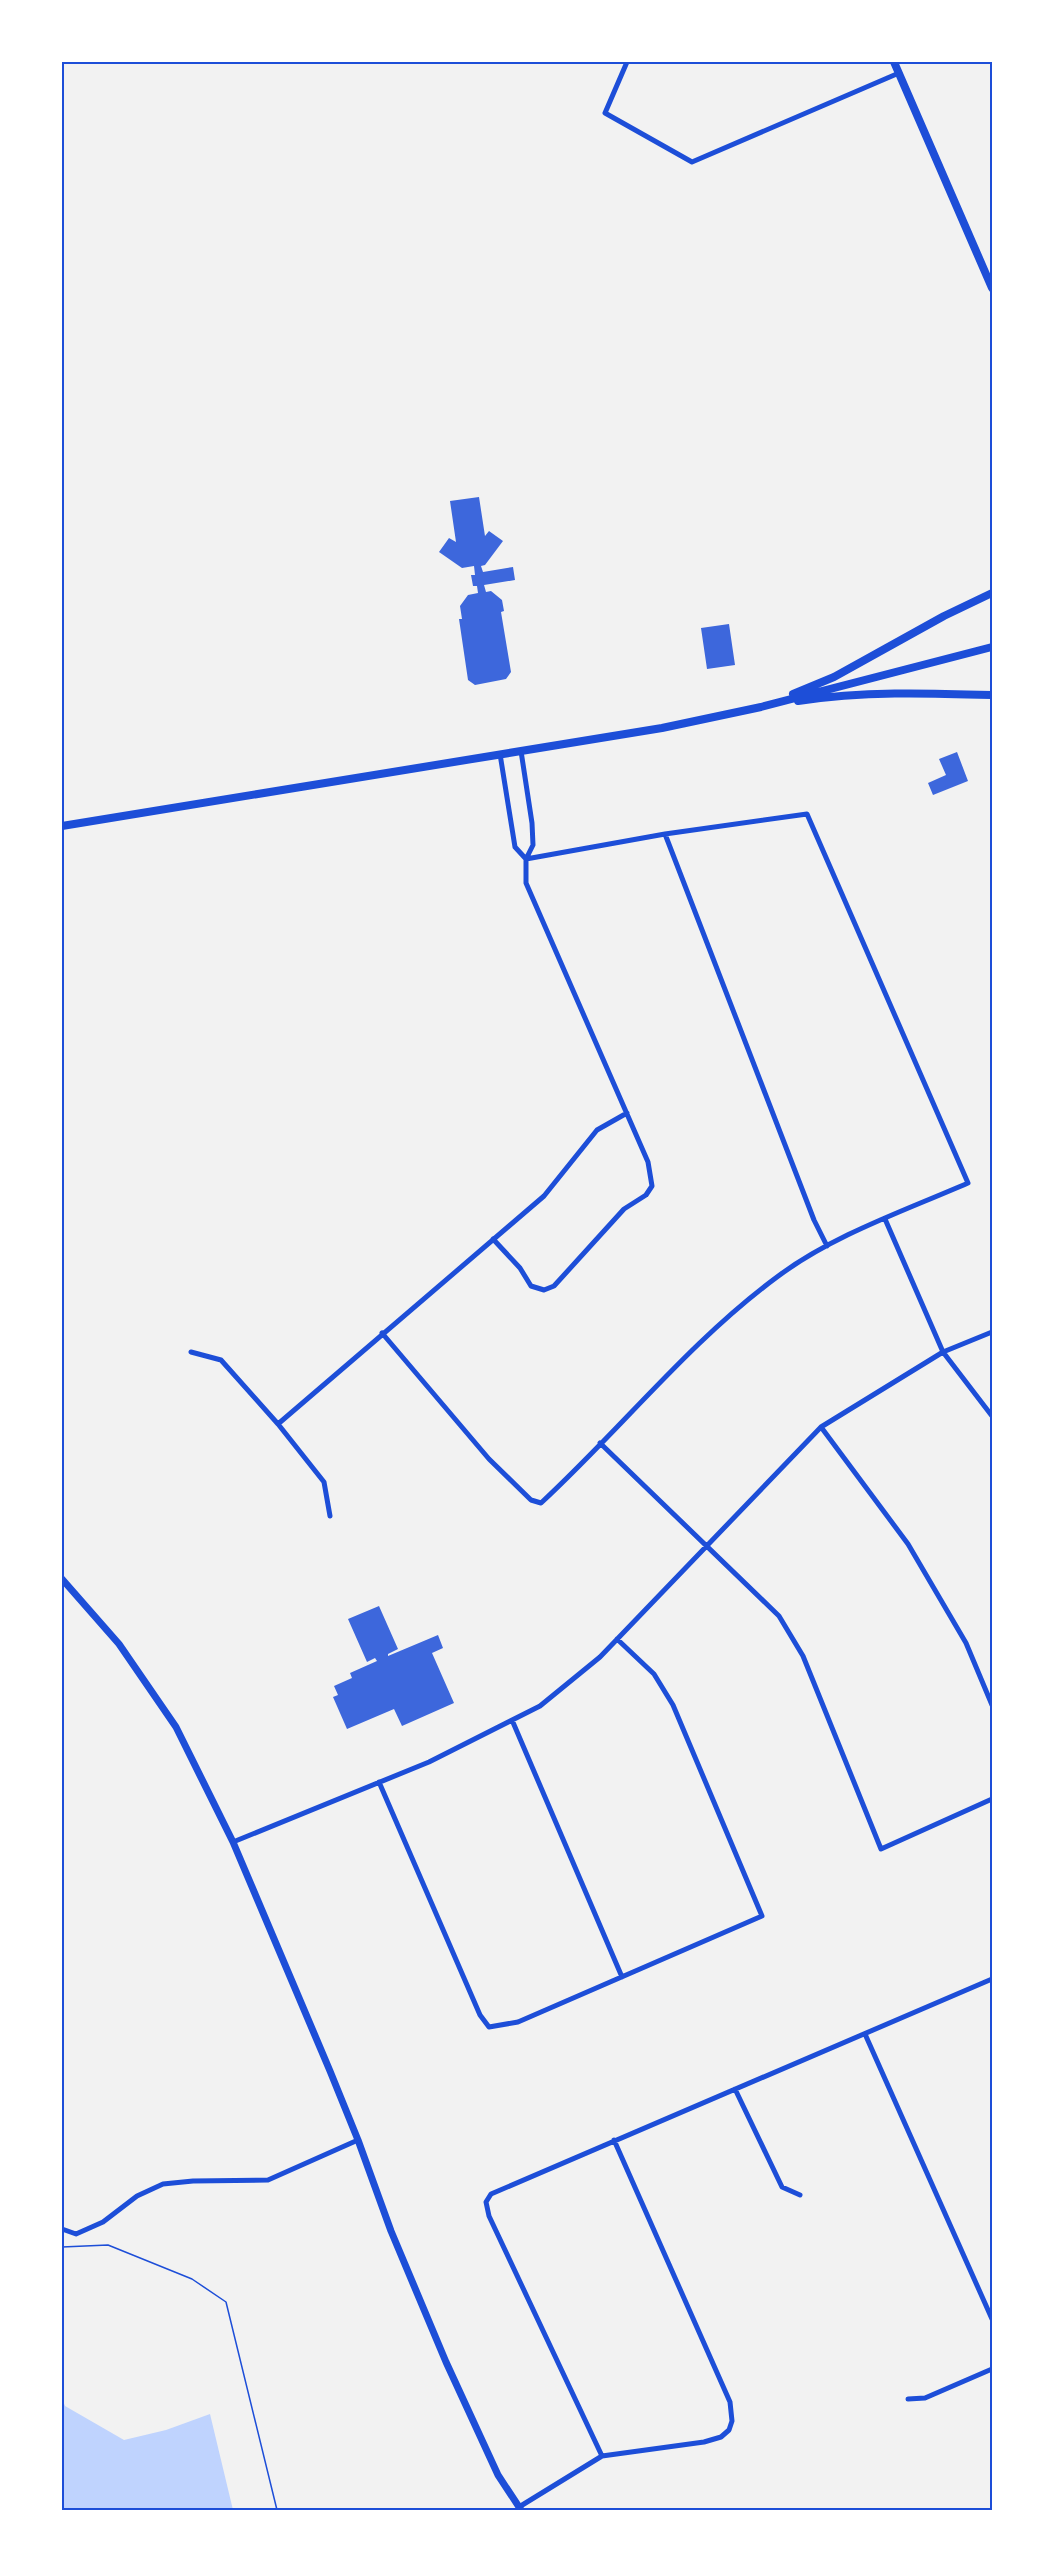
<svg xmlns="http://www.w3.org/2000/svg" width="1054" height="2572" viewBox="0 0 1054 2572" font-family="Commissioner,sans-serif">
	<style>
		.water { fill: #bfd3fe }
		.building { fill: #3d67dc }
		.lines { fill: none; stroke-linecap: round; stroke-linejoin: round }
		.path { stroke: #1d4ed8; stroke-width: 1.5 }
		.minor { stroke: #1d4ed8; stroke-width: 5 }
		.tertiary { stroke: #1d4ed8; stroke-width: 7 }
		.secondary { stroke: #1d4ed8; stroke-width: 8 }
		.primary { stroke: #1d4ed8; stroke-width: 8 }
		.neatline { fill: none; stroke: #1d4ed8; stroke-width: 2 }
	</style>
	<rect width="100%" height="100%" fill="#f2f2f2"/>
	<path class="water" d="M62,2399L65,2406L124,2440L166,2430L210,2414L233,2510H62Z"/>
	<path class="building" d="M479,497L485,536L489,531L503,541L485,565L481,566L483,572L513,567L515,580L484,585L486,592L491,591L502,600L504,611L501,612L511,672L506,679L475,685L468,680L459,619H462L460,606L468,595L478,593L477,586H473L471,575H475L474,566L462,568L439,552L449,538L456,542L450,501Z
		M729,624L735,665L707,669L701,628Z
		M957,752L968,781L933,795L928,783L946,775L939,759Z
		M379,1606L398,1649L388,1654V1656L438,1635L443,1648L432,1653L454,1703L402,1726L394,1709L347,1729L333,1697L338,1695L334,1686L352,1678L350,1673L377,1661L375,1658L367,1662L348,1619Z"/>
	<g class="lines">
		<path class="path" d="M62,2247L108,2245L192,2279L226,2302L277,2510"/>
		<path class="minor" d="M627,62L605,113L692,162L899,73
			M500,754L515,847L526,859
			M665,834L814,1220L827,1246
			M885,1219L943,1352L992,1416
			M493,1239L520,1268L531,1286L544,1290L554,1286L624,1209L646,1195L652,1186L648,1162L526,883V859L533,845L532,823L521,751
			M382,1333L489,1459L531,1500L541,1503C621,1429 689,1342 777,1277C833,1235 904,1211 968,1183L807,814L665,834L526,859
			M191,1352L221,1360L278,1424L324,1482L330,1516
			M278,1424L544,1196L597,1130L627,1113
			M821,1427L908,1544L966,1643L992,1705
			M600,1443L779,1616L803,1656L881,1849L992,1799
			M512,1720L622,1977
			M379,1782L480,2015L489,2027L518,2022L762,1916L673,1705L654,1674L617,1639
			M233,1842L429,1762L540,1706L600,1657L821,1427L943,1352L992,1332
			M865,2034L992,2319
			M735,2089L782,2187L800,2195
			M62,2229L76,2234L103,2222L137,2196L163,2184L193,2181L268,2180L358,2140
			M908,2399L925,2398L992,2369
			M602,2456L489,2216L486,2202L491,2194L992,1979
			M519,2507L602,2456L704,2442L721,2437L729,2430L732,2421L730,2402L614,2140"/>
		<path class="tertiary" d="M62,1579L119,1644L176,1727L233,1842L330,2071L358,2140L391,2231L446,2362L498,2475L521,2510"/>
		<path class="secondary" d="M793,694L834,677L944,616L992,593
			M798,701C863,691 927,693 992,695
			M62,826L662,728L761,707L992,647"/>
		<path class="primary" d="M894,62L992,288"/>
	</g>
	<rect width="1054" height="2572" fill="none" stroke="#ffffff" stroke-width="126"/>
	<rect x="63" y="63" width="928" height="2446" class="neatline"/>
</svg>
